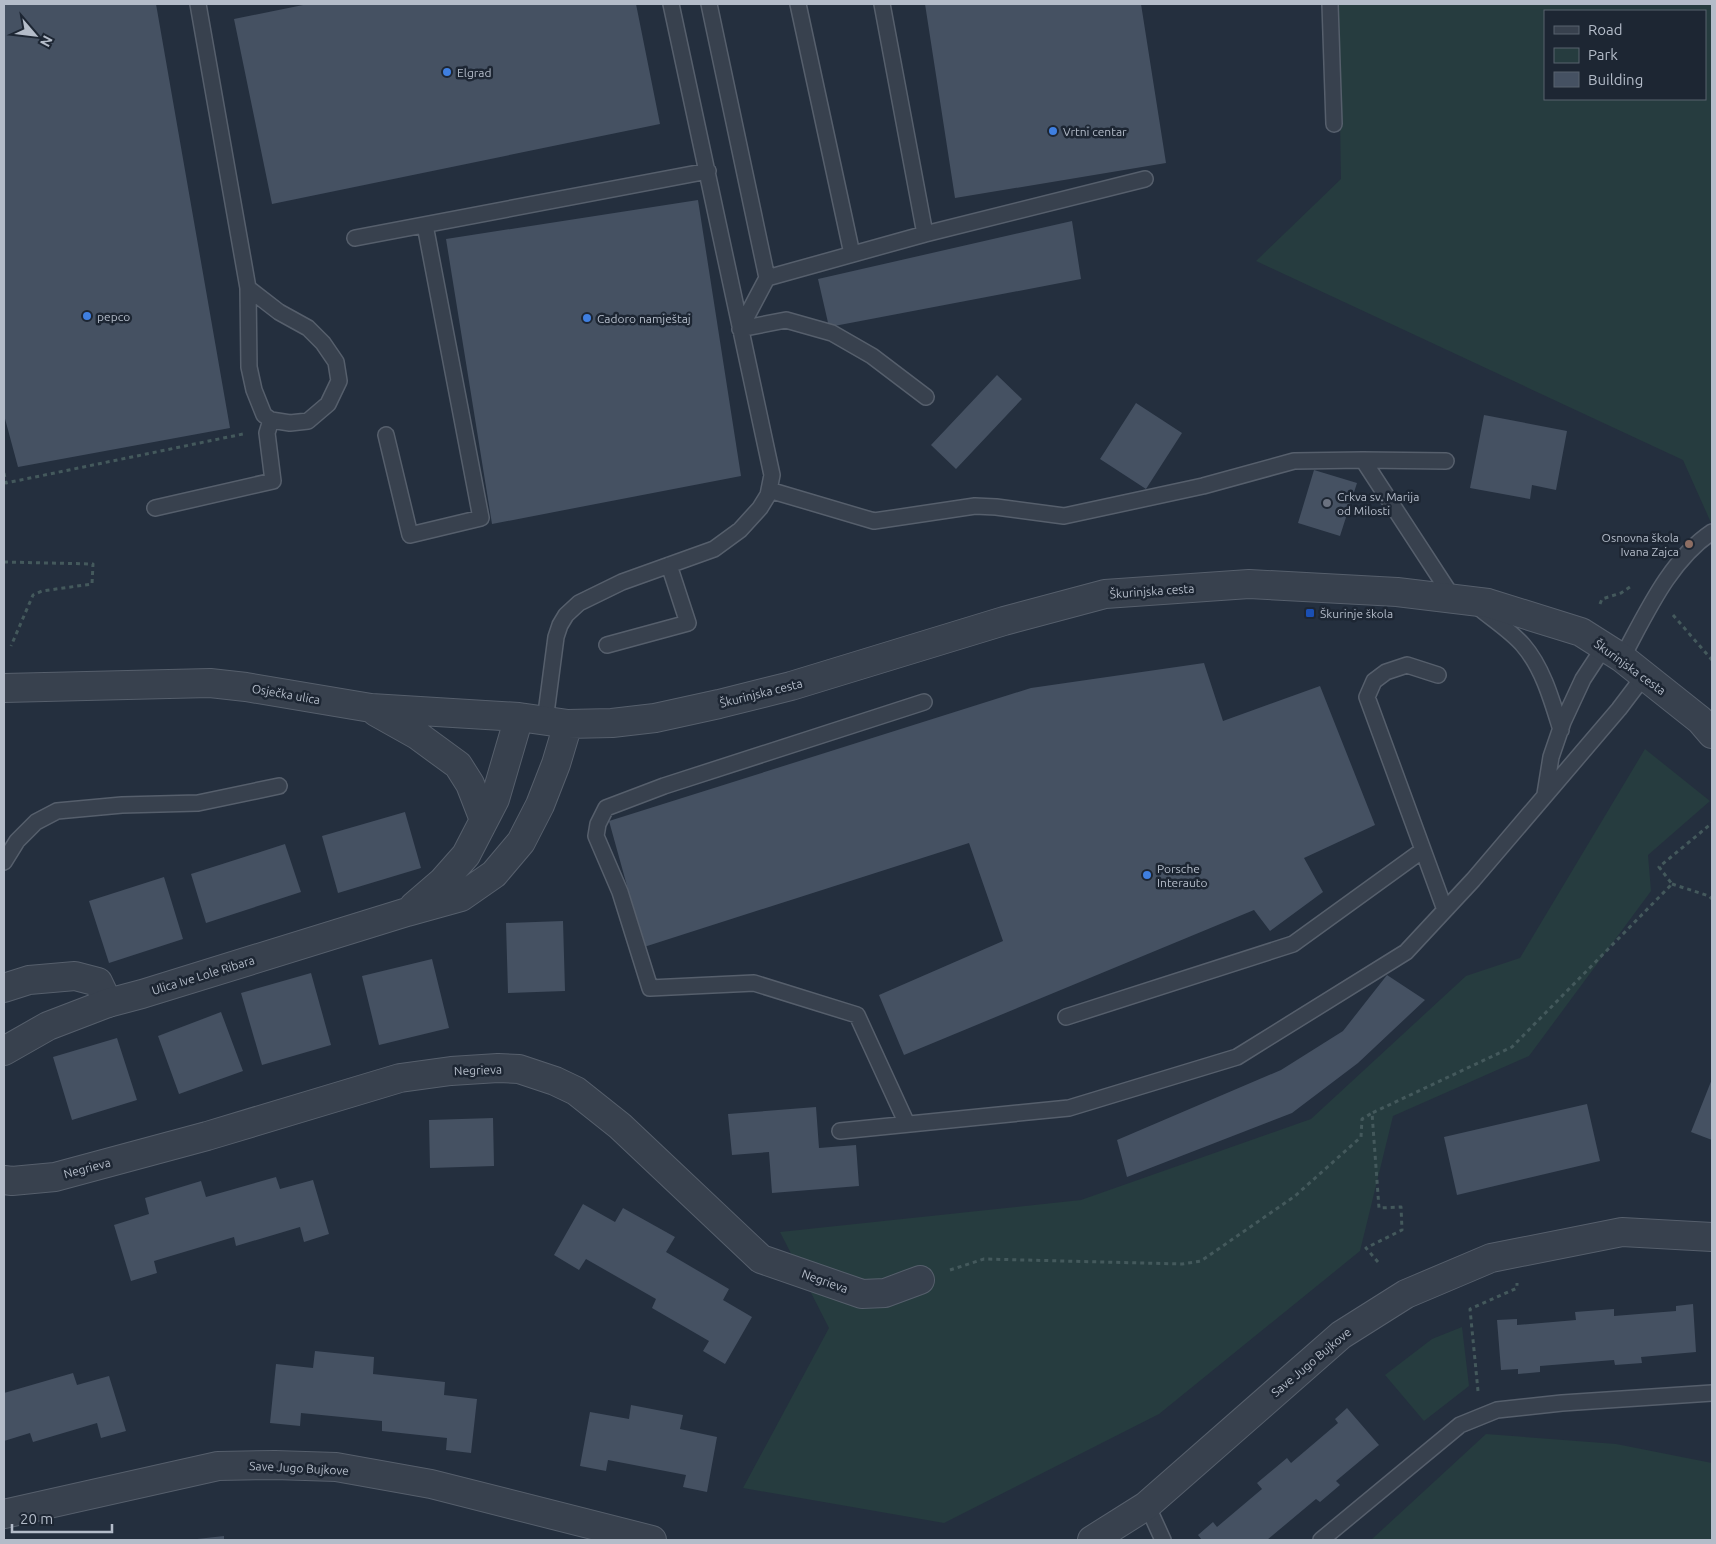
<svg xmlns="http://www.w3.org/2000/svg" width="1716" height="1544" viewBox="0 0 1716 1544" font-family="Ubuntu,sans-serif">
	<style>
		.green { fill: #263c3f; fill-rule: evenodd }
		.building { fill: #455162 }
		.lines { fill: none; stroke-linecap: round; stroke-linejoin: round }
		.service-casing { stroke: #565f6c; stroke-width: 18 }
		.minor-casing { stroke: #565f6c; stroke-width: 30 }
		.tertiary-casing { stroke: #565f6c; stroke-width: 30 }
		.path { stroke: #44595c; stroke-width: 3; stroke-dasharray: 4 4; stroke-linecap: butt }
		.service { stroke: #38414e; stroke-width: 15 }
		.minor { stroke: #38414e; stroke-width: 28 }
		.tertiary { stroke: #38414e; stroke-width: 28 }
		.shop-dot { fill: #3f7fe0; stroke: #1d2633; stroke-width: 2 }
		.worship-dot { fill: #6b7280; stroke: #1d2633; stroke-width: 2 }
		.education-dot { fill: #8d6e63; stroke: #1d2633; stroke-width: 2 }
		.transit-dot { fill: #1a4fb4; stroke: #1d2633; stroke-width: 2 }
		.labels { text-anchor: middle; dominant-baseline: central; stroke-width: 5; stroke-linejoin: round; paint-order: stroke }
		.poi-label { font-size: 12px; fill: #b4bcc9; stroke: #1d2633; text-anchor: start }
		.street-label { font-size: 12px; fill: #b4bcc9; stroke: #1d2633 }
	</style>
	<rect width="100%" height="100%" fill="#242f3e"/>
	<path class="green" d="M1338,4H1712V525L1683,460L1256,261L1341,179ZM1545,11H1705V99H1545Z
		M1645,749L1710,801L1648,855L1651,891L1529,1056L1393,1116L1360,1251L1159,1414L944,1523L743,1488L829,1328L780,1232L1081,1200L1311,1119L1466,976L1520,958Z
		M1462,1327L1469,1386L1424,1421L1385,1375L1432,1339Z
		M1486,1434L1616,1444L1712,1463V1540H1371Z"/>
	<path class="building" d="M4,4H156L230,428L18,467L4,415Z
		M308,4H636L660,124L272,204L234,19Z
		M925,4H1141L1166,163L955,198Z
		M698,200L741,476L492,524L446,239Z
		M1072,221L1081,279L829,327L818,279Z
		M997,375L1022,399L956,469L931,445Z
		M1136,403L1182,433L1146,489L1100,459Z
		M1484,415L1567,431L1556,490L1532,485L1530,499L1470,488Z
		M1314,470L1357,483L1340,536L1298,523Z
		M1204,663L1223,721L1320,686L1375,825L1304,858L1323,892L1270,931L1254,910L904,1055L879,995L1003,941L969,843L644,947L609,821L1031,688Z
		M405,812L421,868L338,893L322,836Z
		M285,844L301,892L206,923L191,874Z
		M164,877L183,939L109,963L89,901Z
		M563,921L565,991L508,993L506,923Z
		M432,959L449,1028L379,1045L362,976Z
		M311,973L331,1045L262,1065L241,993Z
		M1387,975L1425,1000L1358,1063L1292,1113L1127,1177L1117,1140L1281,1070L1343,1031Z
		M221,1012L243,1071L179,1094L158,1036Z
		M117,1038L137,1100L72,1120L53,1057Z
		M1712,1079V1140L1691,1132Z
		M1587,1104L1600,1161L1457,1195L1444,1137Z
		M816,1107L819,1148L856,1145L859,1186L772,1193L769,1152L732,1155L728,1114Z
		M493,1118L494,1166L430,1168L429,1120Z
		M276,1177L280,1189L313,1180L329,1234L304,1242L300,1227L236,1246L234,1237L154,1261L157,1273L131,1281L114,1225L149,1214L145,1198L201,1181L206,1197Z
		M583,1204L615,1222L623,1208L675,1237L666,1252L729,1289L723,1300L752,1317L725,1364L703,1351L709,1341L652,1308L656,1299L586,1259L579,1270L554,1255Z
		M1693,1304L1696,1352L1641,1357L1642,1363L1615,1365L1614,1360L1540,1366V1372L1518,1374V1369L1501,1370L1497,1320L1517,1319V1325L1576,1320L1575,1312L1614,1309V1316L1676,1311V1306Z
		M315,1351L374,1357L373,1374L445,1382L444,1395L477,1399L471,1453L446,1450L447,1438L382,1431V1421L301,1413L300,1426L270,1423L276,1364L313,1368Z
		M73,1373L77,1385L109,1376L126,1431L101,1438L97,1423L33,1442L30,1433L4,1441V1393Z
		M631,1405L683,1415L680,1429L717,1437L707,1492L683,1487L686,1475L608,1460L606,1471L580,1466L590,1412L629,1419Z
		M1347,1408L1379,1445L1336,1481L1340,1485L1320,1502L1316,1499L1267,1540H1202L1198,1535L1213,1522L1217,1527L1262,1489L1257,1483L1287,1458L1291,1463L1338,1423L1335,1419Z
		M224,1536V1540H197V1539Z"/>
	<g class="lines">
		<g class="service-casing">
			<path id="service" d="M198,4L248,288L249,367L254,390L264,415L271,420L290,423L308,421L328,404L339,381L336,362L323,343L308,328L279,312L248,288
				M709,4L767,278L740,329
				M798,4L852,254
				M1330,4L1334,124
				M925,234L1145,179
				M355,238L708,171
				M767,278L925,234L882,4
				M740,329L786,320L832,333L872,356L926,397
				M386,435L410,535L481,518L425,225
				M1363,460L1453,598
				M769,490L874,521L975,506L996,507L1064,516L1203,486L1294,461L1363,460L1446,461
				M155,508L273,481L267,433L271,420
				M1478,607C1492,619 1511,631 1523,645C1543,668 1552,701 1561,730
				M607,645L688,623L669,565
				M1622,658C1646,614 1669,561 1712,532
				M1438,675L1407,665L1386,672L1374,681L1367,697L1445,910
				M545,721L556,637L560,625L566,615L579,603L622,582L714,549L740,530L760,508L768,495L772,475L671,4
				M1545,794L1551,757L1563,722L1583,679L1604,647
				M4,862L17,841L36,822L57,811L122,805L198,803L279,786
				M1066,1017L1293,944L1423,850
				M907,1124L857,1015L754,983L650,988L620,892L596,836L598,824L606,808L664,786L924,702
				M840,1131L1069,1108L1237,1057L1406,952L1473,880L1619,709L1644,676
				M1146,1506L1153,1518L1163,1540
				M1321,1540L1460,1425L1497,1410L1562,1403L1712,1393"/>
		</g>
		<g class="minor-casing">
			<path id="minor" d="M4,988L29,980L75,976L98,982L108,1003
				M4,1180L12,1181L55,1177L207,1136L400,1078L451,1071L498,1068L519,1069L555,1081L576,1091L620,1126L761,1259L862,1294L885,1293L920,1280
				M4,1514L218,1466L275,1465L336,1467L431,1484L652,1540
				M1092,1540L1146,1506L1341,1335L1406,1294L1491,1258L1622,1232L1712,1237"/>
		</g>
		<g class="tertiary-casing">
			<path id="tertiary" d="M4,688L210,683L246,687L371,708L519,717L568,724L612,723L655,718L719,704L791,686L1004,621L1105,594L1249,584L1397,592L1488,603L1581,632L1622,658L1700,720L1712,734
				M376,712L417,735L458,765L470,784L484,820
				M414,906L443,881L466,855L495,799L519,717
				M4,1051L48,1026L108,1003L142,994L407,912L461,897L494,874L521,842L540,805L556,764L568,724"/>
		</g>
		<path class="path" d="M4,473L6,483L243,434
			M4,562L93,564L92,584L42,591L33,595L11,646
			M1600,604L1602,599L1621,593L1630,587
			M1673,615L1712,660
			M1672,884L1709,896L1712,899
			M1378,1262L1366,1248L1402,1230L1401,1207L1379,1208L1372,1113L1512,1047L1672,884L1659,867L1712,823
			M950,1270L984,1259L1182,1264L1201,1261L1295,1196L1361,1137L1362,1119L1372,1113
			M1478,1391L1470,1309L1517,1288V1283"/>
		<use href="#service" class="service"/>
		<use href="#minor" class="minor"/>
		<use href="#tertiary" class="tertiary"/>
	</g>
	<g class="shop-dot">
		<circle cx="447" cy="72" r="5"/>
		<circle cx="1053" cy="131" r="5"/>
		<circle cx="87" cy="316" r="5"/>
		<circle cx="587" cy="318" r="5"/>
		<circle cx="1147" cy="875" r="5"/>
	</g>
	<circle class="worship-dot" cx="1327" cy="503" r="5"/>
	<circle class="education-dot" cx="1689" cy="544" r="5"/>
	<rect class="transit-dot" x="1305" y="608" width="10" height="10" rx="2.5"/>
	<g class="labels">
		<g class="poi-label">
			<text x="457" y="72">Elgrad</text>
			<text x="1063" y="131">Vrtni centar</text>
			<text x="97" y="316">pepco</text>
			<text x="597" y="318">Cadoro namještaj</text>
			<text x="1337" y="496">Crkva sv. Marija<tspan x="1337" dy="14">od Milosti</tspan></text>
			<text x="1679" y="537" text-anchor="end">Osnovna škola<tspan x="1679" dy="14">Ivana Zajca</tspan></text>
			<text x="1320" y="613">Škurinje škola</text>
			<text x="1157" y="868">Porsche<tspan x="1157" dy="14">Interauto</tspan></text>
		</g>
		<g class="street-label">
			<text transform="translate(1152 591) rotate(-4)">Škurinjska cesta</text>
			<text transform="translate(1630 667) rotate(36)">Škurinjska cesta</text>
			<text transform="translate(761 693) rotate(-14)">Škurinjska cesta</text>
			<text transform="translate(286 694) rotate(10)">Osječka ulica</text>
			<text transform="translate(203 975) rotate(-17)">Ulica Ive Lole Ribara</text>
			<text transform="translate(478 1070) rotate(-2)">Negrieva</text>
			<text transform="translate(87 1168) rotate(-15)">Negrieva</text>
			<text transform="translate(825 1281) rotate(20)">Negrieva</text>
			<text transform="translate(1311 1362) rotate(-40)">Save Jugo Bujkove</text>
			<text transform="translate(299 1468) rotate(3)">Save Jugo Bujkove</text>
		</g>
	</g>
	<rect width="1716" height="1544" fill="none" stroke="#b4bcc9" stroke-width="10"/>
	<rect x="1544" y="10" width="162" height="90" fill="#1d2633" stroke="#59626f"/>
	<rect x="1554" y="26" width="25" height="8" fill="#38414e" stroke="#59626f"/>
	<text x="1588" y="35" font-size="15" fill="#b4bcc9">Road</text>
	<rect x="1554" y="48" width="25" height="15" fill="#263c3f" stroke="#59626f"/>
	<text x="1588" y="60" font-size="15" fill="#b4bcc9">Park</text>
	<rect x="1554" y="72" width="25" height="15" fill="#455162" stroke="#59626f"/>
	<text x="1588" y="85" font-size="15" fill="#b4bcc9">Building</text>
	<g transform="translate(35 35) rotate(118)" stroke="#1d2633" stroke-width="4" paint-order="stroke">
	<path d="M0-4L9 19L0 12L-9 19Z" fill="#b4bcc9"/>
	<text y="-8" font-size="14" font-weight="bold" text-anchor="middle" fill="#b4bcc9">N</text>
	</g>
	<path d="M12 1524v8h100v-8" fill="none" stroke="#b4bcc9" stroke-width="2.5"/>
	<text x="20" y="1524" font-size="15" fill="#b4bcc9" stroke="#1d2633" stroke-width="4" paint-order="stroke">20 m</text>
</svg>
